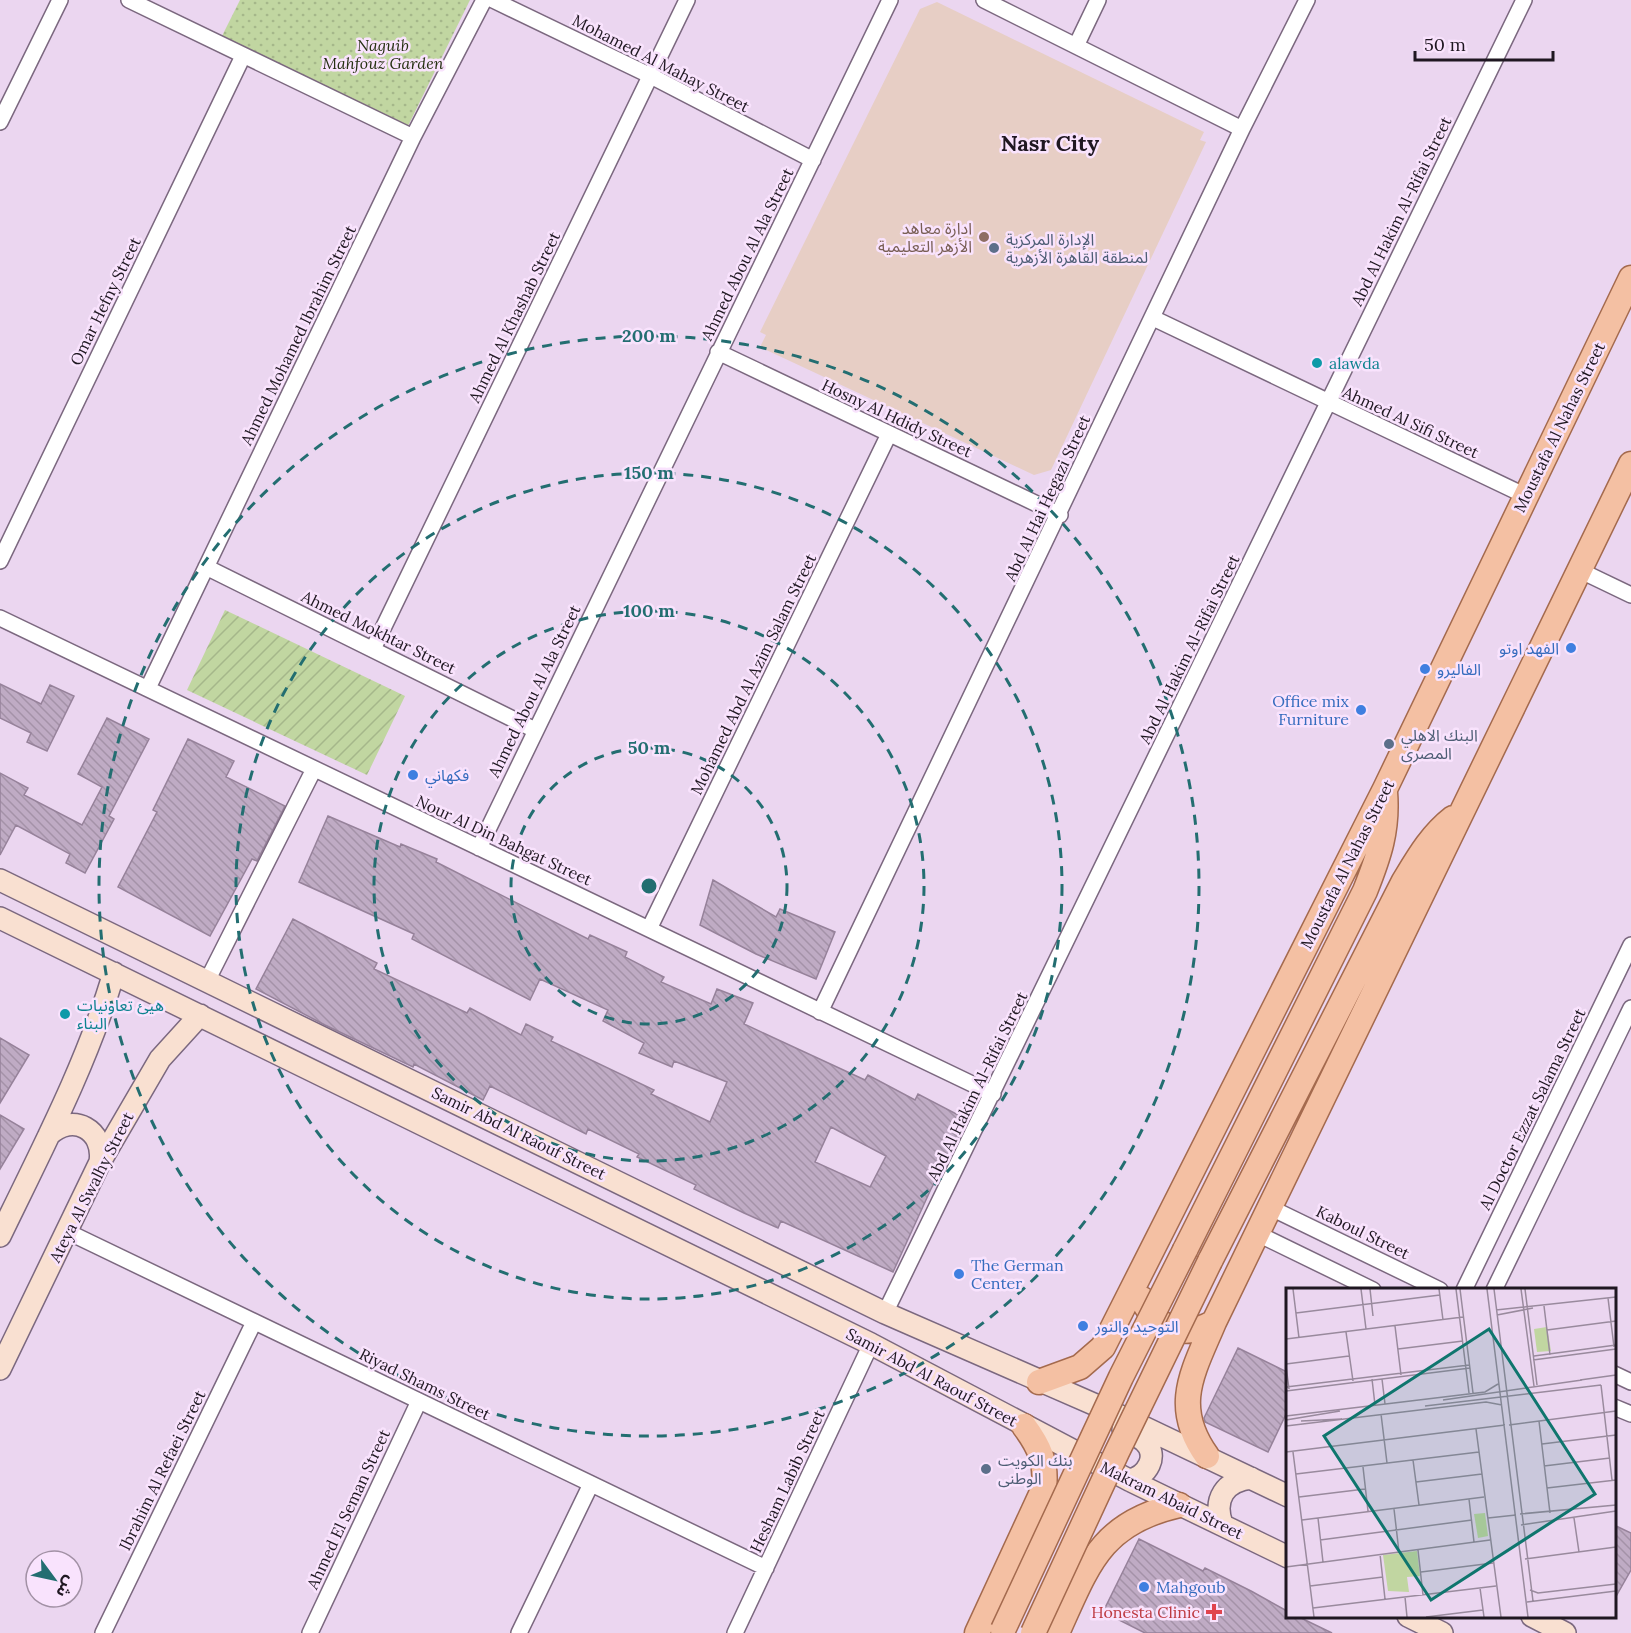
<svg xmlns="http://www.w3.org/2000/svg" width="1631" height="1633" viewBox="0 0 1631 1633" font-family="Lora,'Noto Sans Arabic',serif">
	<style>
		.education { fill: #e7cec5 }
		.park { fill: url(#park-dots) }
		.garden { fill: url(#garden-furrows) }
		.building { fill: url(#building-back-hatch); stroke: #96829a; stroke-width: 1.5; fill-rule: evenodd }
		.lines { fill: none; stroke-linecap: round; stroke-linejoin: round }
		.street-casing { stroke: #7b687f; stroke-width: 18 }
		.secondary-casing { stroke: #7b687f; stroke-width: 24 }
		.primary-casing { stroke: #a46a4e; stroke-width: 27 }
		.street { stroke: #fff; stroke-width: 15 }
		.secondary { stroke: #f9e0d1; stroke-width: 21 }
		.primary { stroke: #f4c0a3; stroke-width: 24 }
		.primary-bridge-casing { stroke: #a46a4e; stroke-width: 27; stroke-linecap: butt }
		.primary-bridge { stroke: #f4c0a3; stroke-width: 24 }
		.ring { fill: none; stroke: #236e71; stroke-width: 3; stroke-dasharray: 10 8 }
		.education-dot { fill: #8d6e63; stroke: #f9e3fd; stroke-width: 2 }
		.service-dot { fill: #5c6f8a; stroke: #f9e3fd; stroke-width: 2 }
		.culture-dot { fill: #0f9aa8; stroke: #f9e3fd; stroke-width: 2 }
		.shop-dot { fill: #3f7fe0; stroke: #f9e3fd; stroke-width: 2 }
		.health-dot { fill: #e0444e; stroke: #f9e3fd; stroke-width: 2 }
		.labels { text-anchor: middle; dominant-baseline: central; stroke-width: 5; stroke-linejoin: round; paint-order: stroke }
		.park-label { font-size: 16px; font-style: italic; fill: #263112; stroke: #f9e3fd }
		.street-label { font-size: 16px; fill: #1f1721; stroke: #f9e3fd }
		.education-label { font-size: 16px; fill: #785e54; stroke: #f9e3fd; text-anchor: end }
		.service-label { font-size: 16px; fill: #4e5e75; stroke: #f9e3fd; text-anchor: start }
		.culture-label { font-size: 16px; fill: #0d838f; stroke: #f9e3fd; text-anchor: start }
		.shop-label { font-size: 16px; fill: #366cbe; stroke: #f9e3fd; text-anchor: start }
		.health-label { font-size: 16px; fill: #be3a42; stroke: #f9e3fd; text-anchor: end }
		.district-label { font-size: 22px; font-weight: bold; fill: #1f1721; stroke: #f9e3fd }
		.inset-road { fill: none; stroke: #998a9d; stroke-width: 1.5 }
		.view { fill: #0f766e; fill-opacity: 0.15; stroke: #0f766e; stroke-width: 3 }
		.inset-edge { fill: none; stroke: #1f1721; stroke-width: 3 }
		.centre { fill: #236e71; stroke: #f9e3fd; stroke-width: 3 }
		.ring-label { font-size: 18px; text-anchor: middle; font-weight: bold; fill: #236e71; stroke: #f9e3fd; stroke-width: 5; stroke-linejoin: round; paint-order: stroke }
	</style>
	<defs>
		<pattern id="park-dots" width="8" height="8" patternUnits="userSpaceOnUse" patternTransform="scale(1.5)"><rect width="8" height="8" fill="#c1d6a1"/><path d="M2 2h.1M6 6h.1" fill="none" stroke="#a5b78a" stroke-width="1.8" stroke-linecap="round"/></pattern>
		<pattern id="garden-furrows" width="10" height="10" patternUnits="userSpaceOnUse" patternTransform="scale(1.5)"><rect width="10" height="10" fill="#c1d6a1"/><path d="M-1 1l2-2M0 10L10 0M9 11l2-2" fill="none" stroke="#a5b78a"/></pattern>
		<pattern id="building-back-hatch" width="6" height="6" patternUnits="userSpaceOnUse" patternTransform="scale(1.5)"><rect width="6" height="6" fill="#bfabc4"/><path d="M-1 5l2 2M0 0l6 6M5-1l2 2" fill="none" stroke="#a492a8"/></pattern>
	</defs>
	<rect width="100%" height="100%" fill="#ebd6f0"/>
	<path class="education" d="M937,2L1204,132L1200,140L1206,142L1051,470L1034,475L760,347L766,335L760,332L920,9Z"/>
	<path class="park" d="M240,0H470L407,128L222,36Z"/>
	<path class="garden" d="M225,610L405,696L367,775L187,690Z"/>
	<path class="building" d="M0,684L41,704L50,685L74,696L47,751L27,742L31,733L0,718Z
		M107,718L149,739L109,816L114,819L85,873L66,863L70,854L16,825L0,855V773L28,788L24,795L82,825L102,787L78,774Z
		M188,739L234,761L226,777L285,806L257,861L252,859L210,936L118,887L157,812L153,810Z
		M328,816L400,847L401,844L437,859L436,862L588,939L590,935L627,952L625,957L664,977L661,982L711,1004L717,989L753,1003L744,1024L865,1080L868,1075L915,1100L918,1094L968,1120L931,1189L893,1272L781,1221L778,1228L744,1213L694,1189L696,1185L637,1157L639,1154L588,1129L586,1134L490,1086L483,1100L414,1064L413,1067L325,1025L256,989L293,919L377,963L374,969L467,1013L470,1008L521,1035L526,1024L553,1037L551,1041L654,1090L651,1094L710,1122L727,1082L674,1061L672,1067L639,1053L644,1043L603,1021L608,1010L540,979L530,1000L412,939L414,934L299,882ZM831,1127L886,1156L870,1187L815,1162Z
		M713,880L776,917L780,909L835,932L816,979L756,954L700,925Z
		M0,1038L29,1055L0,1103Z
		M0,1115L24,1129L0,1169Z
		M1238,1348L1287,1372V1412L1268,1452L1205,1422L1204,1418Z
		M1614,1525L1631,1533V1570L1614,1600Z
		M1139,1539L1203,1571L1205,1568L1251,1591L1287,1611V1617H1299L1332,1633H1145L1103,1612Z"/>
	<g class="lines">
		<g class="street-casing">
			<path id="street" d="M129,0L413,137
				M493,0L651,76L813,160
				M984,0L1242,129
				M1076,46L1098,0
				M0,122L60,0
				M1153,318L1526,496
				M718,352L1060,515
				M0,561L243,56
				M206,567L535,730
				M1579,570L1631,595
				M0,618L993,1094
				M373,649L687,0
				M148,688L413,137L484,0
				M479,848L890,0
				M649,929L889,434
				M207,981L314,769
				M820,1012L1242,129L1307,0
				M1271,1208L1440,1290
				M68,1232L766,1568
				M1258,1234L1373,1290
				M1464,1290L1631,945
				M1494,1290L1631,1008
				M885,1313L1524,0
				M1614,1374L1631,1382
				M1614,1407L1631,1414
				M103,1633L254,1322
				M310,1633L419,1401
				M519,1633L591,1484
				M735,1633L871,1344"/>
		</g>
		<g class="secondary-casing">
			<path id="secondary" d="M0,880L885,1313L1114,1413L1288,1496
				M0,918L871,1344L1129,1480L1288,1557
				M49,1135C73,1112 105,1130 100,1162
				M0,1236C42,1149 86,1066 114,973
				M0,1369L100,1162L160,1059L200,1015
				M1123,1429C1129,1433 1138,1436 1144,1441C1160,1455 1147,1477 1129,1480
				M1222,1524C1213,1499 1225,1481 1251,1478
				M1408,1616L1442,1633
				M1532,1616L1565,1633"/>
		</g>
		<g class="primary-casing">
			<path id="primary" d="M1185,1250L1365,891C1379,856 1388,830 1385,792
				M1210,1261L1404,881C1418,858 1431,835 1453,818
				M1142,1299C1157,1329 1184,1340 1214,1322
				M1039,1382L1080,1367L1103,1347L1385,789L1631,278
				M1207,1456C1171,1406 1193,1372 1214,1322L1631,464
				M977,1633L1044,1488C1047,1463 1039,1446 1024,1426
				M1057,1633C1088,1565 1100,1523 1179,1505"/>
		</g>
		<use href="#street" class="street"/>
		<use href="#secondary" class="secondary"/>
		<use href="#primary" class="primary"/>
		<g class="primary-bridge-casing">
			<path id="primary-bridge" d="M1003,1630L1121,1377L1185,1250
				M1033,1633L1117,1452L1210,1261"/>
		</g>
		<use href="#primary-bridge" class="primary-bridge"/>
	</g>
	<g class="ring">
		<circle cx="649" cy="886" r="138"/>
		<circle cx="649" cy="886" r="275"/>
		<circle cx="649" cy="886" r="413"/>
		<circle cx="649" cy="886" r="550"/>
	</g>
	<circle class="education-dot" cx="984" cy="237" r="6"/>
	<g class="service-dot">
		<circle cx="994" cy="248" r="6"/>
		<circle cx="1389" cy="744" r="6"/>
		<circle cx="986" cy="1469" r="6"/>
	</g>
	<g class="culture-dot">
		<circle cx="1317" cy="363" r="6"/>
		<circle cx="65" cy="1014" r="6"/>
	</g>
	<g class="shop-dot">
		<circle cx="1571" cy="648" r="6"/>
		<circle cx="1425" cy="669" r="6"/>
		<circle cx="1361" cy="710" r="6"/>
		<circle cx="413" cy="775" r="6"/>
		<circle cx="959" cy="1274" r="6"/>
		<circle cx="1083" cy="1326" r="6"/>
		<circle cx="1144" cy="1587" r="6"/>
	</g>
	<path class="health-dot" d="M1211 1603h6v6h6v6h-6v6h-6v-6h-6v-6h6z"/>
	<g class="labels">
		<g class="park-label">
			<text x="383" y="45">Naguib<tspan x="383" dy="18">Mahfouz Garden</tspan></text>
		</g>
		<g class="street-label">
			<text transform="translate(661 63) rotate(27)">Mohamed Al Mahay Street</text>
			<text transform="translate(1401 211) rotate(-64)">Abd Al Hakim Al-Rifai Street</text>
			<text transform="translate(747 254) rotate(-64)">Ahmed Abou Al Ala Street</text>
			<text transform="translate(105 301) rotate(-64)">Omar Hefny Street</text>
			<text transform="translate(514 317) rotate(-64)">Ahmed Al Khashab Street</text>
			<text transform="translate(298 335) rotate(-64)">Ahmed Mohamed Ibrahim Street</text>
			<text transform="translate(897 418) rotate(25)">Hosny Al Hdidy Street</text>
			<text transform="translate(1411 422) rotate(25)">Ahmed Al Sifi Street</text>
			<text transform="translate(1559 427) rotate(-64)">Moustafa Al Nahas Street</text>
			<text transform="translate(1047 498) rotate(-65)">Abd Al Hai Hegazi Street</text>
			<text transform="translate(379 632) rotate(26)">Ahmed Mokhtar Street</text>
			<text transform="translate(1189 649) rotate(-64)">Abd Al Hakim Al-Rifai Street</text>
			<text transform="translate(753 674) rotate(-64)">Mohamed Abd Al Azim Salam Street</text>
			<text transform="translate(534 691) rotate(-64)">Ahmed Abou Al Ala Street</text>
			<text transform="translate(504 840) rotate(25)">Nour Al Din Bahgat Street</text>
			<text transform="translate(1347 864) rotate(-63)">Moustafa Al Nahas Street</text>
			<text transform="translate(977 1086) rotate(-64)">Abd Al Hakim Al-Rifai Street</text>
			<text transform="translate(1532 1109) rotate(-64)">Al Doctor Ezzat Salama Street</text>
			<text transform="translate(519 1133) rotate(26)">Samir Abd Al Raouf Street</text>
			<text transform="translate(91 1187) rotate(-63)">Ateya Al Swalhy Street</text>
			<text transform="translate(1363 1232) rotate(26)">Kaboul Street</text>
			<text transform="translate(932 1377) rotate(28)">Samir Abd Al Raouf Street</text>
			<text transform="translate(425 1384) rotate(26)">Riyad Shams Street</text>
			<text transform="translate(162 1470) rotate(-64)">Ibrahim Al Refaei Street</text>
			<text transform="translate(787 1481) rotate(-65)">Hesham Labib Street</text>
			<text transform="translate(1172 1500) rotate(26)">Makram Abaid Street</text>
			<text transform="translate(348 1509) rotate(-65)">Ahmed El Seman Street</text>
		</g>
		<g class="education-label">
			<text x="972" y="228">ادارة معاهد<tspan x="972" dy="18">الأزهر التعليمية</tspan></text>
		</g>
		<g class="service-label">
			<text x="1006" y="239">الإدارة المركزية<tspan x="1006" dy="18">لمنطقة القاهرة الأزهرية</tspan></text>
			<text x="1401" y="735">البنك الاهلي<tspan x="1401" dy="18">المصرى</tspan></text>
			<text x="998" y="1460">بنك الكويت<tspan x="998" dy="18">الوطنى</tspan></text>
		</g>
		<g class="culture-label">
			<text x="1329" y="363">alawda</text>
			<text x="77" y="1005">هيئ تعاونيات<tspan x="77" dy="18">البناء</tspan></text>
		</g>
		<g class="shop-label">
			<text x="1559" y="648" text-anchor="end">الفهد اوتو</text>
			<text x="1437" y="669">الفاليرو</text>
			<text x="1349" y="701" text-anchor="end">Office mix<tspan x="1349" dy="18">Furniture</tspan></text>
			<text x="425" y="775">فكهاني</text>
			<text x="971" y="1265">The German<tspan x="971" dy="18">Center</tspan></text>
			<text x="1095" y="1326">التوحيد والنور</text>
			<text x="1156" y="1587">Mahgoub</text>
		</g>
		<g class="health-label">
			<text x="1200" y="1612">Honesta Clinic</text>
		</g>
		<g class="district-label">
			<text x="1050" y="143">Nasr City</text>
		</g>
	</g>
	<g transform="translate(1286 1288)">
		<rect width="330" height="330" fill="#ebd6f0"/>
		<path d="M261,39L265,63L251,64L248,41Z" fill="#c1d6a1"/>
		<path d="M131,263L134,288L121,289L123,304L102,303L97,267Z" fill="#c1d6a1"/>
		<path d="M199,225L202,248L192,250L188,226Z" fill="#c1d6a1"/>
		<path class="inset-road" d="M7,1L13,50M75,1L80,41M84,1L87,28M153,1L157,32M170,1L183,105M174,1L187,105M201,1L242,329M208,1L247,313M235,1L248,98M239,1L251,97M322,10L328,59M258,18L264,67M210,22L330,9M10,25L154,7M211,27L247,20M109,38L115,87M261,42L330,33M60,44L67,93M0,51L177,29M112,61L177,53M248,68L330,57M247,72L330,61M0,76L63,68M0,78L3,101M86,91L89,117M96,91L99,116M294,92L330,87M315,97L326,192M0,99L183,77M0,103L184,80M157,112L296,92M139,118L315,97M95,126L101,175M0,128L199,104L212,96M0,132L54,123M15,133L56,131M253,133L264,225M223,137L330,123M0,138L200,114L216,117M190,141L215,329M256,156L330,147M0,164L219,137M7,164L28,329M127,172L133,217M258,178L324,170M77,179L82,223M10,186L193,164M130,194L196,186M261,200L330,192M13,209L79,201M183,211L188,254M108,221L113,264M234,226L330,217M32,230L37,274M202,230L230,227M288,230L293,264M16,232L198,209M235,237L330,223M34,252L186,232M132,262L137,307M94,266L99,311M239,271L330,259M0,279L204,252M135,284L207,275M24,298L97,289M194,300L198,329M244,302L252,305L330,296M119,309L121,329M241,314L330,303M27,320L210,298M140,329L197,322"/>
		<path class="view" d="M203,41L309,206L145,312L38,148Z"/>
		<rect width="330" height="330" class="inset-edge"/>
	</g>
	<circle cx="649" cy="886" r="9" class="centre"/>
	<g class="ring-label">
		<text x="649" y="342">200 m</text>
		<text x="649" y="479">150 m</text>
		<text x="649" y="617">100 m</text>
		<text x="649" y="754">50 m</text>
	</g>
	<g transform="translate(54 1579) rotate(123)"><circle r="28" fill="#f9e3fd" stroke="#a291a5" stroke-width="1.5"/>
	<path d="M0-4.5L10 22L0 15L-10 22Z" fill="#236e71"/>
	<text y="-9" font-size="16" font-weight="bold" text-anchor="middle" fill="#1f1721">ش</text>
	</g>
	<path d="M1415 51v9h138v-9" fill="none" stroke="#1f1721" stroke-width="3"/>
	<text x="1424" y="51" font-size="18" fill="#1f1721" stroke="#f9e3fd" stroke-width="4.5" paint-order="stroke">50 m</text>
</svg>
